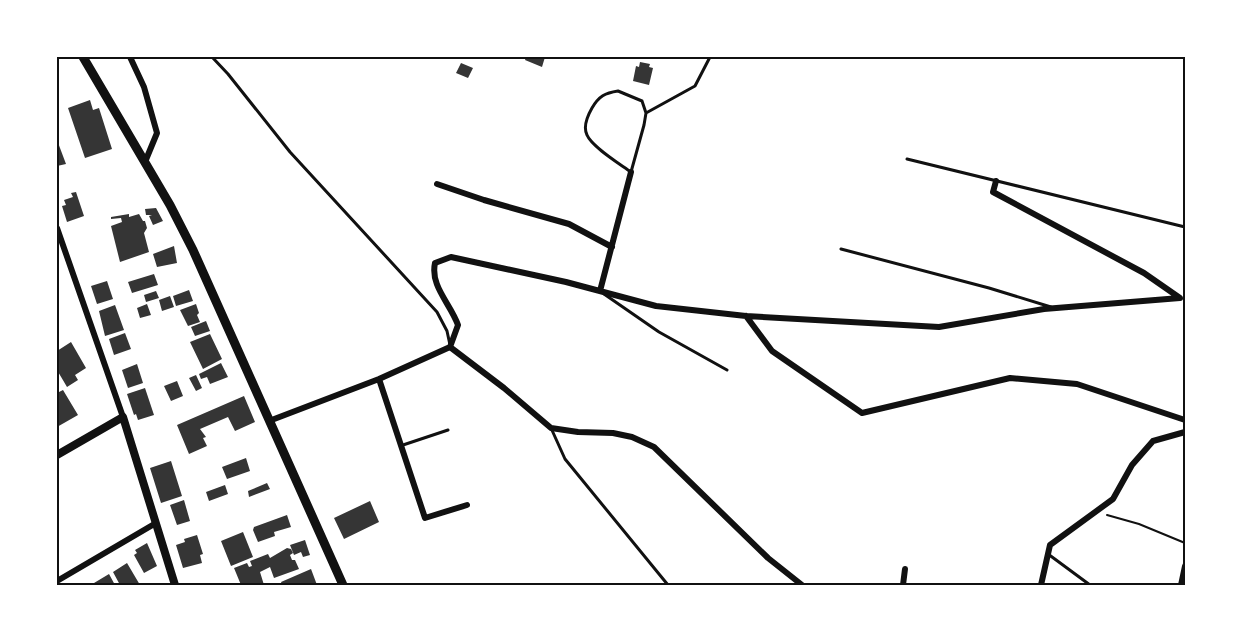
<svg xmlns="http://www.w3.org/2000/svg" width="1242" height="642" viewBox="0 0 1242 642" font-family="'Asap Condensed',sans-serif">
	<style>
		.building { fill: #353535 }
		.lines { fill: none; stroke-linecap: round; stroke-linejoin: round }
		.path { stroke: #111; stroke-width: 2 }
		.service { stroke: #111; stroke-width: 3 }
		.minor { stroke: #111; stroke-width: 6 }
		.tertiary { stroke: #111; stroke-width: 8 }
		.primary { stroke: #111; stroke-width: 9 }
		.neatline { fill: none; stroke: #111; stroke-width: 2 }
	</style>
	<rect width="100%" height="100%" fill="#fff"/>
	<path class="building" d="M526,57H545L542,67L525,60Z
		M640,62L650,64L649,67L653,68L649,85L633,81L636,66L639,67Z
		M461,63L473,68L468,78L456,73Z
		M90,100L93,110L99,108L112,149L85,158L68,108Z
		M57,140L66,164L57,166Z
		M76,192L84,216L67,222L62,206L66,205L64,200L73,197L71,193Z
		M156,208L163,221L153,225L149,216L152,215H146L145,209Z
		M129,214V217L139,214L143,221H145L147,228L144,233L149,252L120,262L111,226L122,222L121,218L111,219V217Z
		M174,246L177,263L157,267L153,254Z
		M154,274L158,285L132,293L128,282Z
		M107,281L113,299L97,304L91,286Z
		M189,290L193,301L176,306L173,296Z
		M156,291L159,298L146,302L144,295Z
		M170,296L174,307L162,311L159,300Z
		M147,304L151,315L140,318L137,308Z
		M196,304L199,313L197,315L200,322L188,326L180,310Z
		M115,305L124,330L105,336L99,311Z
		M206,321L210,331L195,336L191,327Z
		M125,333L131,349L114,355L109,339Z
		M210,334L222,359L203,369L190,342Z
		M71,342L86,368L75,375L78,380L67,387L57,370V351Z
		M221,363L228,377L210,384L207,377L201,379L199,374Z
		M137,364L143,383L128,388L122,370Z
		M196,375L202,388L196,391L189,378Z
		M177,381L183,396L171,401L164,386Z
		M145,388L154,415L138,420L136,414L134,415L127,394Z
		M63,390L78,415L57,427V393Z
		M244,396L255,422L235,431L228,417L200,429L206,437L203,438L207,446L189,454L177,425Z
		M246,458L250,471L227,479L222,467Z
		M171,461L182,496L161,503L150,468Z
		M267,483L270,489L249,497L248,491Z
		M225,485L228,494L209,501L206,492Z
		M184,500L190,521L177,525L170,505Z
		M370,501L379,522L344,539L334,518Z
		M287,515L291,527L274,532L275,536L258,542L253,530L254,527Z
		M243,532L253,557L231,566L221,541Z
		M197,535L203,554L200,555L202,563L183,568L176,545L185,542L184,539Z
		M305,540L310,555L303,557L301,552L294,555L290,545Z
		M147,543L157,566L144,573L134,555L137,553L135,550Z
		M287,548L291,549L293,553L290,555L292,560H295L299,569L274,578L270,567L260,572L264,585H241L234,568L247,563L249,567L252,566L250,561L268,554L270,558Z
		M127,563L140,585H120L113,572Z
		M311,569L317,585H282L281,582Z
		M109,574L115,585H95L94,583Z"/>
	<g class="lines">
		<path class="path" d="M1107,515L1139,524L1185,543"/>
		<path class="service" d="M212,57L228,74L290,152L437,312L447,331L450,345
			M618,91L642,101L646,113L644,125L631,172C620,164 592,147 587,135C583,127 588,115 592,108C599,96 605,93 618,91Z
			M646,113L695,86L710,57
			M907,159L1185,227
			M841,249L989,288L1051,307
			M604,294L659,332L727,370
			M551,428L565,459L668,585
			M403,445L448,430
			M1048,554L1090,585"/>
		<path class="minor" d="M130,57L144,87L157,133L145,162
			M437,184L484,200L569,224L612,247
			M57,228L123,417
			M600,291L631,172
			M746,316L772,351L862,413L1010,378L1077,384L1185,420
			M450,347L504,388L551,428L578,432L613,433L632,437L654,447L768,558L802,585
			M379,379L425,518L467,505
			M269,421L379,379L450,347L458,325C450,303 430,286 435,263L451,257L566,282L656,306L746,316L939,327L1044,309L1180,298L1144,273L993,192L996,181
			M57,581L156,523
			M903,585L905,569
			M1041,585L1050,545L1113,499L1132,465L1153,441L1185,432
			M1181,585L1185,566"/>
		<path class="tertiary" d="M57,455L123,417L175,585"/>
		<path class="primary" d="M83,57L170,205L193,250L343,585"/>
	</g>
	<rect width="1242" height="642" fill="none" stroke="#ffffff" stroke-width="117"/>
	<rect x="58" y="58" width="1126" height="526" class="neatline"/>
</svg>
